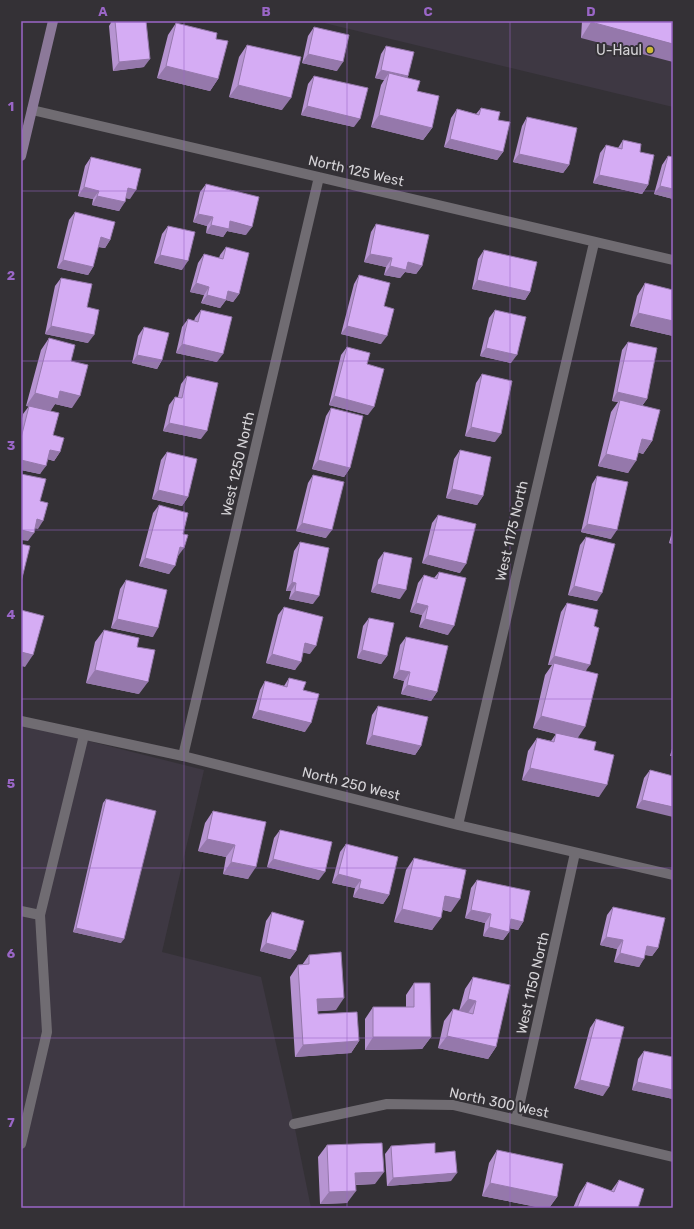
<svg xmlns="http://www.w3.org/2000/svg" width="694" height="1229" viewBox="0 0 694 1229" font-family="Rubik,sans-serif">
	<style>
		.built { fill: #3e3843 }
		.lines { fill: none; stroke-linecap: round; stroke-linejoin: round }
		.lane { stroke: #706c72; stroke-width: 10 }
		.street { stroke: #706c72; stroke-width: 10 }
		.secondary { stroke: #8c7999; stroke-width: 10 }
		.wall { fill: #b794d2 }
		.shaded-wall { fill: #9578ab }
		.building { fill: #d5acf4; stroke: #9578ab }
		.grid { fill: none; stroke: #9a66c7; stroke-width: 1; stroke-opacity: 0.55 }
		.poi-dot { fill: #ceb938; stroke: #343136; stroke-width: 1.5 }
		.labels { text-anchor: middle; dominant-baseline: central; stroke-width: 4; stroke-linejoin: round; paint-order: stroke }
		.poi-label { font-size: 14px; fill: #d5d3d7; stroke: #343136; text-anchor: end }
		.street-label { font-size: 14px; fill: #d5d3d7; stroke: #343136 }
		.neatline { fill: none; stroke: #9a66c7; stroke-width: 1.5 }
		.grid-label { font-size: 13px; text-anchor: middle; font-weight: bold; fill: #9a66c7 }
	</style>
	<rect width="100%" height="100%" fill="#343136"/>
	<path class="built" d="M316,21H673V107Z
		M21,724L204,770L162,952L261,977L294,1124L311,1208H21Z"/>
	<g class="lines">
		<path class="lane" d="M21,911L40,915
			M21,1144L47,1032L40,915L84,735"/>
		<path class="street" d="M32,110L673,260
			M21,721L183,756L458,825L673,875
			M183,756L319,177
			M458,825L594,243
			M516,1120L575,853
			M294,1124L387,1104L453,1105L673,1157"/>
		<path class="secondary" d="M21,156L53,21"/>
	</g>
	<path class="wall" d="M112,21H146L144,67L113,71L109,26Z
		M582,21H673L581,38Z
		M176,23L216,39L218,79L210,91L157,78L168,35Z
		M314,27L337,71L302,63L308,36Z
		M247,45L282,110L229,97L239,57Z
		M386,46L408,76L407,78L417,91L432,128L423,140L371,127L381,85L384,80L375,78L381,54Z
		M314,76L354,127L301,115L308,84Z
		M481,108L498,120L503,152L497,160L444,147L451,118L457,109L476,114Z
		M527,117L569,165L563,173L513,162L522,126Z
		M623,140L640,152L648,185L642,194L593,183L600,153L606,145L618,148Z
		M668,156L673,157V199L654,194L662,165Z
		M91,157L130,199L126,198L119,211L92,205L93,199L78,196L85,166Z
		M206,184L246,235L227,231L223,237L206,233L207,226L193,222L200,192Z
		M75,212L110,240L105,248L98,247L93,267L88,275L57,268L69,220Z
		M376,224L422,266L416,274L405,272L400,278L384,275L386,267L364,262L371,232Z
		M168,226L182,270L154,263L162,234Z
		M226,247L239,294L233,302L226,300L220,308L201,303L204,295L190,292L198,263L204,254L219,258L220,255Z
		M484,250L530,292L525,300L472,289L478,259Z
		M359,275L384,306L381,344L341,334L354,284Z
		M61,278L87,307L88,343L45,334L55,286Z
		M645,283L673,290V336L630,326L637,296Z
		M201,310L217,362L176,353L182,327L188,319L194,321L195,318Z
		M495,310L511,363L480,356L489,318Z
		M144,327L162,360L157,369L132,363L138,336Z
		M49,338L71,361L72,408L55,404L50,411L53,435L60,452L54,461L47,459L40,474L21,470V423L23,414L29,406H26L41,350Z
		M628,342L647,399L642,406L652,441L643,454L638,452L628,473L598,466L611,412L618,402L612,401L622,350Z
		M347,347L367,364L368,415L329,405L341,355Z
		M482,374L495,442L465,436L476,383Z
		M187,376L201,439L163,431L169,405L175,397H178L181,384Z
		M331,408L350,468L344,477L312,469L326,416Z
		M460,450L483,496L477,505L446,498L454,459Z
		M167,452L188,497L182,506L152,499L161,460Z
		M313,475L326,538L296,531L308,483Z
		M597,476L611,539L581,532L592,484Z
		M159,505L183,534L178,556L169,574L139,566L153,513Z
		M438,515L460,573L422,563L432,523Z
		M673,528V544L669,543Z
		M586,537L597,601L568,595L580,545Z
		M300,542L313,604L289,599L291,591H286L294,551Z
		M384,552L400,599L371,592L378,560Z
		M439,572L448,635L419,627L422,615L410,612L418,583L424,575L434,578Z
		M126,580L153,637L111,628L120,589Z
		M567,603L594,626L586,671L577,738L594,750L599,797L522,780L528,751L537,738L551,741L556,734L533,728L545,675L552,665H548L561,612Z
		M284,607L310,654L303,652L295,670L266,663L278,615Z
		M369,618L387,656L381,664L357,658L363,626Z
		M104,630L139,694L86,683L95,642Z
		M406,637L437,692L431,701L401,694L404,681L393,678L400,645Z
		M289,678L303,690L305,732L252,718L260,690L265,681L284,686Z
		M378,706L421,746L415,755L366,744L372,715Z
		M673,745V756H670Z
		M650,770L673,776L636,808L644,778Z
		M106,799L121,943L73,932L103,803Z
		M213,811L266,822L248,879L223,874L226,857L198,851L205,823Z
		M280,830L319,880L267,867L274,838Z
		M346,844L389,895L383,904L353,897L355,888L332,883L340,852Z
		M414,858L451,912L443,910L432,930L394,922L406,870Z
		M477,880L523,922L518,930L509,928V932L503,940L483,936L485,923L465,918L471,888Z
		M613,907L658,948L652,956L645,955L639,967L614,962L617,949L600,945L607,915Z
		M272,912L296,951L290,959L260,951L266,921Z
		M309,955L336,1010L317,1011L318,1014L359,1041L351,1053L295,1057L290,977L298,965H302Z
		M473,977L496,1047L488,1059L438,1048L444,1021L453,1009L459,1011L465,989Z
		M414,983L431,1037L422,1049L365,1050V1019L373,1007H406V995Z
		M596,1019L603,1096L574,1088L590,1028Z
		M644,1051L673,1057V1099L632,1090L638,1059Z
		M327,1145L375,1184L356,1185L347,1203L320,1204L318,1157Z
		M391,1146L435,1153L451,1181L387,1186L385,1154Z
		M497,1150L557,1197L549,1208H542L482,1196L489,1163Z
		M619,1180L638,1208H573L579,1194L587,1182L611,1191Z"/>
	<path class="shaded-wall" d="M591,22L673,44V62L581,38Z
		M308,54L343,62L337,71L302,63Z
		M150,59L144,67L113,71L119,62Z
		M166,66L218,79L210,91L157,78Z
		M381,70L408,76L403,84L389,73L384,80L375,78Z
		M238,85L291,98L282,110L229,97Z
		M307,106L360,119L354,127L301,115Z
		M379,115L432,128L423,140L371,127Z
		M450,139L503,152L497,160L444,147Z
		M519,154L569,165L563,173L513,162Z
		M599,175L648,185L642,194L593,183Z
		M660,186L673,189V199L654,194Z
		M84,187L99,191L93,199L78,196Z
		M128,188L136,190L130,199L122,197Z
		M97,196L125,202L119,211L92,205Z
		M198,214L213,217L207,226L193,222Z
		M230,221L252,227L246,235L227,231L223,237L206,233L211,225Z
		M101,237L110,240L105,248L95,246Z
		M370,254L392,258L386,267L364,262Z
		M160,255L188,261L182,270L154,263Z
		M63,260L93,267L88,275L57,268Z
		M408,262L422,266L416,274L405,272L400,278L384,275L390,266Z
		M477,280L530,292L525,300L472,289Z
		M196,283L209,287L204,295L190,292Z
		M228,291L239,294L233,302L226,300L220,308L201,303L207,295Z
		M638,313L673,321V336L630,326Z
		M51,326L94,335L88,343L45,334Z
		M347,326L387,336L381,344L341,334Z
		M182,344L223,354L217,362L176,353Z
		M486,348L517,355L511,363L480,356Z
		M137,355L162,360L157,369L132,363Z
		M60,391L80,396L72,408L55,404L50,412L26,406L35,393Z
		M617,392L647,399L641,407L620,400L618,402L612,401Z
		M334,396L374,407L368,415L329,405Z
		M169,423L207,431L201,439L163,431Z
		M471,427L501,434L495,442L465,436Z
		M642,439L652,441L643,454L633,451Z
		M50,450L60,452L54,461L44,458Z
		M606,454L636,461L628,473L598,466Z
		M21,460L46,466L40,474L21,470Z
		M318,460L350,468L344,477L312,469Z
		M452,489L483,496L477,505L446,498Z
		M158,490L188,497L182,506L152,499Z
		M37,519L43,521L38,529L31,528Z
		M302,523L332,530L326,538L296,531Z
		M587,524L617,530L611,539L581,532Z
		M21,530L34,533L28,541L21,540Z
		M672,538L673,539V544L669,543Z
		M180,547L184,548L178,556L174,555Z
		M428,555L466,564L460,573L422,563Z
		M145,558L175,566L169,574L139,566Z
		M292,582L296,583L291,591H286Z
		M377,584L406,590L400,599L371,592Z
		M574,586L602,593L597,601L568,595Z
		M295,591L319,596L313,604L289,599Z
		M416,603L428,606L422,615L410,612Z
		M117,619L158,628L153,637L111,628Z
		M425,619L454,626L448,635L419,627Z
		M305,643L316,646L310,654L299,652Z
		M362,650L387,656L381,664L357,658Z
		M21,652L33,655L25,667L21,666Z
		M272,654L301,662L295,670L266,663Z
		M554,656L590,665L584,673L554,663L552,665H548Z
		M95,670L148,682L139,694L86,683Z
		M399,670L410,672L404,681L393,678Z
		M407,685L437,692L431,701L401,694Z
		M258,710L311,723L305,732L252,718Z
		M541,716L585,727L577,739L533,728Z
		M372,735L421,746L415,755L366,744Z
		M673,752V756H670Z
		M530,768L607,785L599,797L522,780Z
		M642,800L673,807V817L636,808Z
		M207,839L235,845L226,857L198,851Z
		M273,859L325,872L319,880L267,867Z
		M231,862L256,867L248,879L223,874Z
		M338,874L361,880L355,888L332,883Z
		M359,888L389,895L383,904L353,897Z
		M445,896L460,899L451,912L437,908Z
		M402,909L441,918L432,930L394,922Z
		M471,910L491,914L485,923L465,918Z
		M511,919L523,922L518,930L505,927Z
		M489,927L509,932L503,940L483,936Z
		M76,928L124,939L121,943L73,932Z
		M606,937L623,940L617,949L600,945Z
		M266,943L296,951L290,959L260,951Z
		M647,946L658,948L652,956L641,954Z
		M620,953L644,959L639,967L614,962Z
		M344,998L336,1010L308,1012L317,999Z
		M468,999L476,1001L468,1013L459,1011Z
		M447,1036L496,1047L488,1059L438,1048Z
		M373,1037H431L422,1049L365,1050Z
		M359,1041L351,1053L295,1057L303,1045Z
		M580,1080L609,1087L603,1096L574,1088Z
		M637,1082L673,1090V1099L632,1090Z
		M384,1172L375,1184L347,1185L355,1173Z
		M457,1173L451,1181L387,1186L393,1178Z
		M490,1183L557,1197L549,1208H542L482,1196Z
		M356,1191L347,1203L320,1204L329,1192Z"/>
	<path class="building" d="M115,21H146L150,59L119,62Z
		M591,21H673V44L591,22Z
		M176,23L217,33L216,39L228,41L218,79L166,66Z
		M314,27L349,35L343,62L308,54Z
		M247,45L301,57L291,98L238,85Z
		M386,46L414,52L408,76L381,70Z
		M389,73L420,81L417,91L439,96L432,128L379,115Z
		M314,76L368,88L360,119L307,106Z
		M481,108L500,112L498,120L510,122L503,152L450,139L457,109L479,115Z
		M527,117L577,128L569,165L519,154Z
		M623,140L641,144L640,152L654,155L648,185L599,175L606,145L622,149Z
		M668,156L673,157V189L660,186Z
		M91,157L141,169L136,190L128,188L125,202L97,196L99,191L84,187Z
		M206,184L259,197L252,227L230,221L229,229L211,225L213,217L198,214Z
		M75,212L115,222L110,240L101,237L93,267L63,260Z
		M376,224L429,235L422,266L408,262L406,270L390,266L392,258L370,254Z
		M168,226L195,232L188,261L160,255Z
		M226,247L249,253L239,294L228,291L226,300L207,295L209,287L196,283L204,254L223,259Z
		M484,250L537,262L530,292L477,280Z
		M359,275L390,283L384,306L394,309L387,336L347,326Z
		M61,278L92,284L87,307L99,310L94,335L51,326Z
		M645,283L673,290V321L638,313Z
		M201,310L232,317L223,354L182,344L188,319L198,322Z
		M495,310L526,317L517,355L486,348Z
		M144,327L169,333L162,360L137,355Z
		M49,338L75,345L71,361L88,365L80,396L60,391L58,399L35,393Z
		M628,342L657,348L647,399L617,392Z
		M347,347L370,353L367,364L384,369L374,407L334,396Z
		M482,374L512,381L501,434L471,427Z
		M187,376L218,383L207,431L169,423L175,397L182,398Z
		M620,400L660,410L652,441L642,439L636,461L606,454Z
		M29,406L59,413L53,435L64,438L60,452L50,450L46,466L21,460V438Z
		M331,408L363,416L350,468L318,460Z
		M460,450L491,457L483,496L452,489Z
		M167,452L197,459L188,497L158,490Z
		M21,474L46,479L40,501L48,503L43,521L37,519L34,533L21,530Z
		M313,475L344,482L332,530L302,523Z
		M597,476L628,482L617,530L587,524Z
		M159,505L188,513L183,534L188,535L184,548L180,547L175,566L145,558Z
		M438,515L476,524L466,564L428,555Z
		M586,537L615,544L602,593L574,586Z
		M300,542L329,548L319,596L295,591L296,583L292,582Z
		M21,544L30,546L21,582Z
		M384,552L412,558L406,590L377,584Z
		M439,572L466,578L454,626L425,619L428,606L416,603L424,575L437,579Z
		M126,580L167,590L158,628L117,619Z
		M567,603L598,610L594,626L599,628L590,665L554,656Z
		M284,607L323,617L316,646L305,643L301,662L272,654Z
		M21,610L44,616L33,655L21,652Z
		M369,618L394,623L387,656L362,650Z
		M104,630L139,638L137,647L155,650L148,682L95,670Z
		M406,637L448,646L437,692L407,685L410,672L399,670Z
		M554,663L598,674L585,727L541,716Z
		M289,678L306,682L303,690L319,694L311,723L258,710L265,681L287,687Z
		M378,706L428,717L421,746L372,735Z
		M556,733L596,742L594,750L614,755L607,785L530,768L537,738L554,742Z
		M650,770L673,776V807L642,800Z
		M106,799L156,811L124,939L76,928Z
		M213,811L266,822L256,867L231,862L235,845L207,839Z
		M280,830L332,842L325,872L273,859Z
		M346,844L398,857L389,895L359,888L361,880L338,874Z
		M414,858L466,870L460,899L445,896L441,918L402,909Z
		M477,880L530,891L523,922L511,919L509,932L489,927L491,914L471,910Z
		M613,907L665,918L658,948L647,946L644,959L620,953L623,940L606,937Z
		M272,912L304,921L296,951L266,943Z
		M341,952L344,998L317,999L318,1014L357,1012L359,1041L303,1045L298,965L309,964V955Z
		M473,977L510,985L496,1047L447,1036L453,1009L473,1014L476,1001L468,999Z
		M414,983H430L431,1037H373V1007H414Z
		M596,1019L624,1027L609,1087L580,1080Z
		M644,1051L673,1057V1090L637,1082Z
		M382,1143L384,1172L355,1173L356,1191L329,1192L327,1145Z
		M435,1143V1153L455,1151L457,1173L393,1178L391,1146Z
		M497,1150L563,1164L557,1197L490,1183Z
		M619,1180L644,1189L638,1208H577L587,1182L614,1192Z"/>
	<path class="grid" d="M184,21V1208M347,21V1208M510,21V1208M21,191H673M21,361H673M21,530H673M21,699H673M21,868H673M21,1038H673"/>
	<circle class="poi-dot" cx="650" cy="50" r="4"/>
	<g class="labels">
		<g class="poi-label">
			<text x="642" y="50">U-Haul</text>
		</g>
		<g class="street-label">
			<text transform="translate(356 171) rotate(13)">North 125 West</text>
			<text transform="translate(238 464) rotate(-77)">West 1250 North</text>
			<text transform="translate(512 531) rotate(-77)">West 1175 North</text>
			<text transform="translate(351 784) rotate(14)">North 250 West</text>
			<text transform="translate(533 983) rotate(-77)">West 1150 North</text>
			<text transform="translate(499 1103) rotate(12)">North 300 West</text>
		</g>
	</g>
	<rect width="694" height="1229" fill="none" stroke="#343136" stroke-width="44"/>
	<rect x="22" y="22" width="650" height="1185" class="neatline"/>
	<g class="grid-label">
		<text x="103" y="16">A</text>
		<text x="266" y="16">B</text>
		<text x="428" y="16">C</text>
		<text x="591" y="16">D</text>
		<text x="11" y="111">1</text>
		<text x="11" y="280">2</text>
		<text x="11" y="450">3</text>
		<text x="11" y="619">4</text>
		<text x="11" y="788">5</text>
		<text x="11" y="958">6</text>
		<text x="11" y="1127">7</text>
	</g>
</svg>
